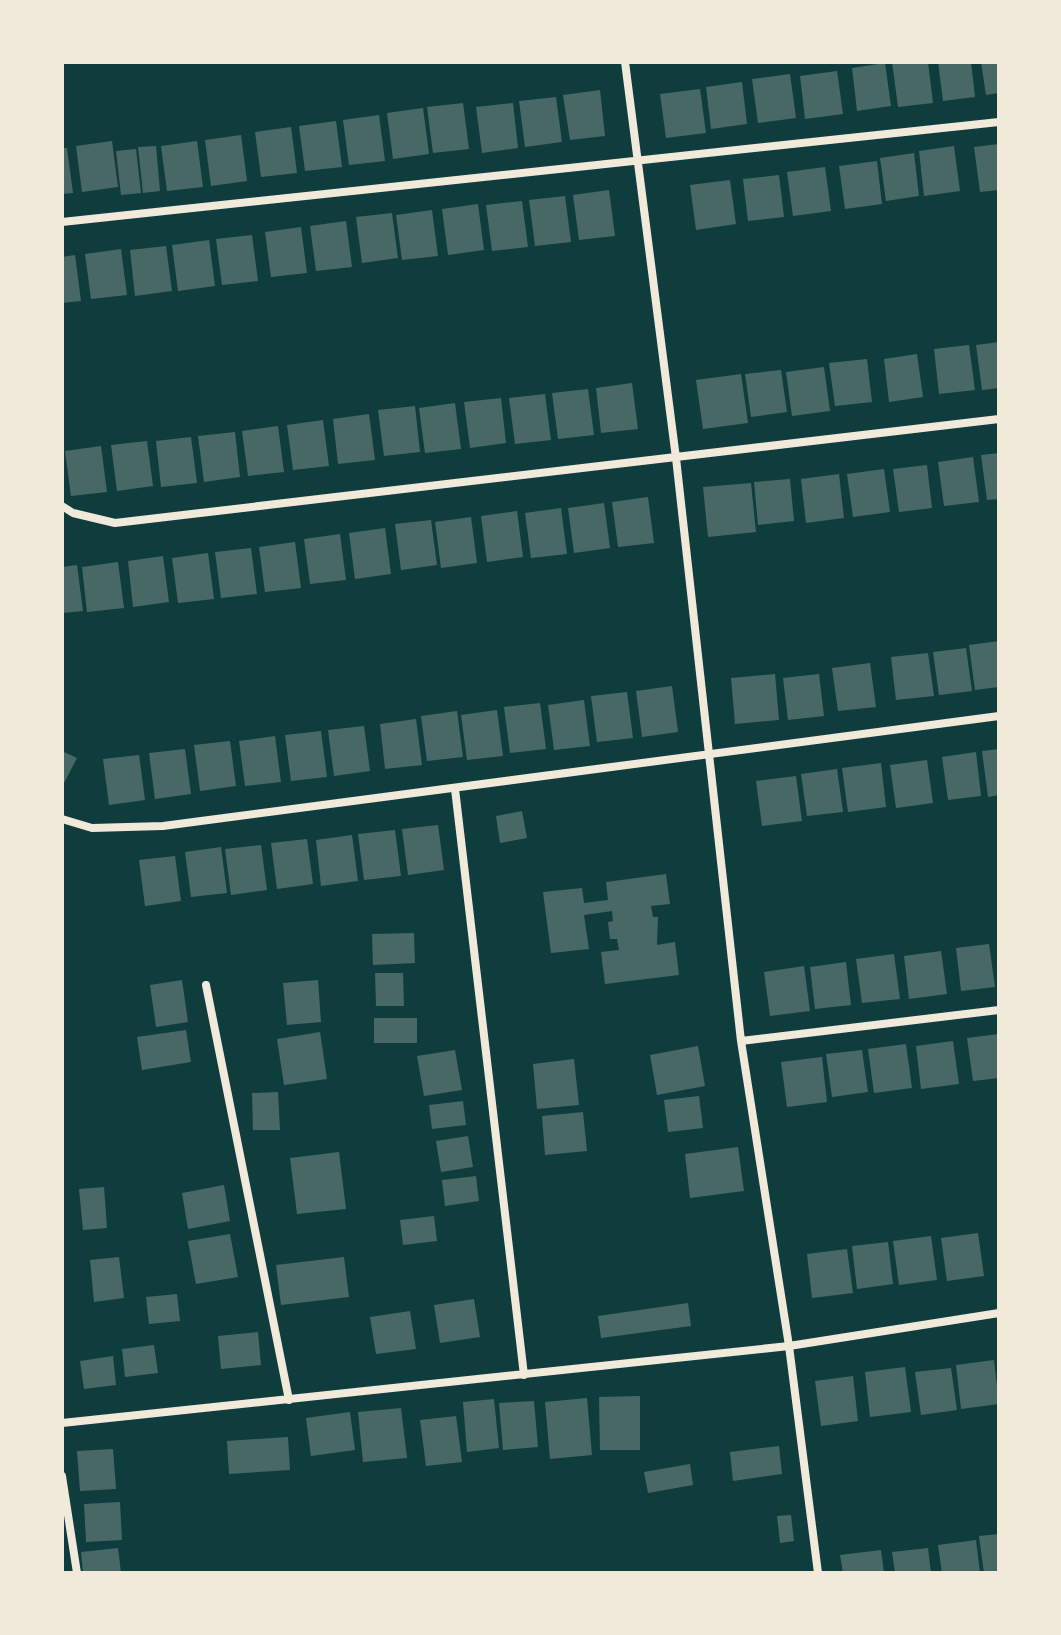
<svg xmlns="http://www.w3.org/2000/svg" width="1061" height="1635" viewBox="0 0 1061 1635" font-family="'Playfair Display',serif">
	<style>
		.building { fill: #486865 }
		.lines { fill: none; stroke-linecap: round; stroke-linejoin: round }
		.minor { stroke: #f1e9da; stroke-width: 8 }
	</style>
	<rect width="100%" height="100%" fill="#0f3d3e"/>
	<path class="building" d="M892,62H928L933,103L898,107Z
		M938,62H971L975,97L943,101Z
		M981,62H999V93L986,95Z
		M885,63L891,106L857,111L852,68Z
		M837,71L843,114L805,119L800,76Z
		M790,74L796,118L758,123L752,79Z
		M742,82L747,124L711,129L706,87Z
		M700,89L706,133L666,138L660,94Z
		M600,90L605,136L570,140L563,95Z
		M556,97L562,142L525,147L519,101Z
		M463,103L469,149L433,153L427,107Z
		M513,103L518,148L482,153L476,107Z
		M423,108L429,154L393,159L387,113Z
		M379,115L385,161L349,165L343,120Z
		M336,121L342,167L305,171L299,126Z
		M291,127L297,173L261,177L255,132Z
		M241,135L247,181L211,186L205,140Z
		M112,141L118,187L82,192L76,146Z
		M197,141L203,187L167,191L161,146Z
		M999,144V190L980,192L974,147Z
		M156,146L160,191L143,193L138,147Z
		M954,146L960,191L924,196L919,151Z
		M62,148H67L73,193L62,194Z
		M136,149L141,193L121,195L116,151Z
		M914,153L919,196L886,201L880,158Z
		M877,161L882,204L845,209L839,166Z
		M825,167L831,211L793,216L787,172Z
		M779,175L784,217L748,221L743,179Z
		M730,180L736,224L696,230L690,185Z
		M609,190L615,236L579,240L573,195Z
		M565,196L571,242L535,246L529,200Z
		M522,201L528,247L492,251L486,205Z
		M478,204L484,250L448,255L442,209Z
		M432,210L438,256L402,260L396,215Z
		M392,213L398,258L362,263L356,217Z
		M346,221L352,267L316,271L310,226Z
		M301,227L307,273L271,277L265,232Z
		M252,235L258,281L222,285L216,239Z
		M209,240L215,286L178,291L172,245Z
		M166,246L172,291L135,296L130,250Z
		M121,249L127,295L91,299L85,254Z
		M75,255L81,301L62,303V257Z
		M999,342V388L982,390L976,345Z
		M969,345L975,390L939,394L934,349Z
		M917,354L923,397L889,402L884,359Z
		M867,359L872,402L835,406L829,363Z
		M824,367L830,411L792,416L786,372Z
		M781,370L787,412L751,417L745,374Z
		M741,374L748,423L703,429L696,380Z
		M632,383L638,429L601,433L596,388Z
		M588,389L594,435L558,439L552,393Z
		M545,394L551,440L515,444L509,398Z
		M501,398L506,443L470,448L464,402Z
		M455,403L461,449L425,453L419,408Z
		M415,406L420,452L384,456L378,410Z
		M369,414L375,460L338,464L333,419Z
		M323,420L329,466L293,470L287,425Z
		M278,426L284,472L248,476L242,431Z
		M235,432L240,477L204,482L198,436Z
		M191,437L197,483L161,487L156,441Z
		M147,441L153,486L117,491L111,445Z
		M101,446L107,492L71,496L65,451Z
		M999,453V499L987,500L981,455Z
		M973,457L979,502L944,506L938,462Z
		M927,465L932,508L899,512L893,469Z
		M884,469L890,512L853,517L847,474Z
		M839,474L844,518L806,523L801,479Z
		M790,479L794,521L758,525L754,482Z
		M751,483L756,532L708,537L703,487Z
		M648,497L654,543L618,547L612,502Z
		M604,503L610,548L574,553L568,508Z
		M561,508L567,554L531,558L525,513Z
		M517,511L523,557L487,562L481,516Z
		M471,517L477,563L441,568L435,522Z
		M431,520L437,565L401,570L395,524Z
		M385,528L391,574L355,579L349,533Z
		M340,534L346,580L310,584L304,539Z
		M295,542L301,588L265,592L259,547Z
		M251,548L257,594L221,598L215,552Z
		M208,553L214,599L178,603L172,558Z
		M163,556L169,602L133,607L128,561Z
		M118,562L124,608L87,612L82,567Z
		M77,565L83,611L62,613V567Z
		M999,641V687L975,690L969,645Z
		M966,648L972,691L939,695L933,652Z
		M928,653L934,696L896,700L891,657Z
		M870,663L876,707L838,711L832,668Z
		M775,674L779,720L735,724L731,678Z
		M819,674L824,716L788,720L783,678Z
		M672,686L678,732L642,737L636,691Z
		M627,692L633,738L597,742L591,696Z
		M584,700L590,746L554,750L548,705Z
		M540,703L546,749L510,753L504,707Z
		M497,710L503,756L467,760L461,715Z
		M457,711L463,757L427,761L421,716Z
		M416,719L422,765L385,769L380,724Z
		M364,726L370,771L334,776L328,730Z
		M321,731L327,777L291,781L285,735Z
		M275,736L281,782L245,786L239,741Z
		M230,741L236,786L200,791L194,745Z
		M185,749L191,794L155,799L149,753Z
		M999,749V795L988,797L982,751Z
		M62,751L77,758L64,783L62,782Z
		M976,752L981,796L948,800L942,757Z
		M139,755L145,800L109,805L103,759Z
		M927,760L933,803L896,808L890,765Z
		M881,763L886,807L848,812L842,768Z
		M837,769L843,812L807,816L801,774Z
		M796,776L802,821L762,826L756,781Z
		M522,811L527,838L500,843L496,816Z
		M438,825L444,870L408,875L402,829Z
		M395,830L401,876L364,880L358,834Z
		M352,835L358,881L321,886L316,840Z
		M307,839L313,884L277,889L271,843Z
		M261,845L267,890L231,895L225,849Z
		M221,847L227,893L191,897L185,852Z
		M175,856L181,901L145,906L139,860Z
		M666,874L670,904L651,906L653,917H658L657,945L675,942L679,975L605,984L601,952L619,950L617,939H610L608,922L613,921L612,911L584,915L589,949L551,953L543,892L582,888L584,903L608,900L606,882Z
		M414,933L415,963L373,965L372,934Z
		M989,944L995,987L961,991L956,948Z
		M941,951L947,994L909,999L904,956Z
		M894,954L900,999L862,1003L856,959Z
		M846,962L851,1005L815,1009L810,967Z
		M804,966L810,1011L770,1016L764,972Z
		M375,973H403L404,1006H376Z
		M182,980L188,1022L156,1027L150,985Z
		M318,980L321,1022L287,1025L283,983Z
		M374,1018H417V1043H374Z
		M186,1030L191,1062L142,1070L137,1037Z
		M320,1032L327,1079L284,1085L277,1039Z
		M999,1034V1078L973,1081L967,1038Z
		M953,1041L959,1084L921,1089L916,1046Z
		M906,1044L912,1088L874,1093L868,1049Z
		M698,1046L705,1086L657,1095L650,1055Z
		M455,1050L462,1090L424,1096L417,1056Z
		M862,1050L868,1092L832,1097L826,1054Z
		M822,1057L827,1102L787,1107L781,1062Z
		M574,1059L579,1105L537,1109L533,1064Z
		M278,1092L280,1130H253L252,1093Z
		M699,1096L703,1128L668,1132L664,1100Z
		M463,1101L466,1125L432,1129L429,1105Z
		M583,1112L587,1151L545,1155L542,1116Z
		M468,1136L473,1167L441,1172L436,1141Z
		M738,1147L744,1191L690,1198L685,1154Z
		M339,1152L346,1209L297,1214L290,1158Z
		M476,1176L479,1201L445,1206L442,1180Z
		M224,1185L230,1221L188,1229L182,1193Z
		M104,1187L107,1228L83,1230L79,1189Z
		M434,1216L437,1241L403,1245L400,1220Z
		M978,1233L984,1276L947,1281L941,1238Z
		M230,1234L238,1277L196,1284L188,1241Z
		M931,1236L937,1280L899,1285L893,1241Z
		M888,1242L893,1284L857,1289L852,1246Z
		M847,1249L853,1293L812,1298L807,1254Z
		M119,1257L124,1298L94,1302L90,1260Z
		M344,1257L349,1297L281,1305L276,1265Z
		M177,1294L180,1321L149,1324L146,1297Z
		M474,1299L480,1337L440,1343L434,1305Z
		M688,1303L691,1326L601,1338L598,1316Z
		M410,1311L416,1349L376,1354L370,1317Z
		M258,1332L261,1365L221,1369L218,1336Z
		M154,1345L158,1373L125,1377L122,1349Z
		M113,1356L116,1385L84,1389L80,1361Z
		M994,1360L999,1404L961,1409L956,1365Z
		M905,1367L911,1412L870,1417L865,1372Z
		M951,1368L957,1410L921,1415L915,1372Z
		M853,1376L858,1421L821,1426L815,1381Z
		M640,1396V1450H600L599,1397Z
		M587,1398L592,1455L550,1459L545,1402Z
		M494,1399L499,1448L467,1452L463,1402Z
		M534,1401L538,1447L503,1450L499,1403Z
		M401,1408L407,1458L363,1462L358,1412Z
		M350,1412L355,1450L311,1456L306,1418Z
		M456,1416L462,1462L426,1466L420,1420Z
		M288,1437L290,1470L229,1474L227,1441Z
		M779,1446L782,1474L733,1481L730,1452Z
		M113,1449L116,1489L80,1491L77,1451Z
		M690,1464L693,1485L648,1493L644,1472Z
		M120,1502L122,1540L86,1542L84,1504Z
		M791,1515L794,1541L780,1543L777,1516Z
		M999,1534V1573H984L979,1536Z
		M976,1540L980,1573H942L938,1545Z
		M118,1548L121,1573H83L81,1552Z
		M928,1548L931,1573H895L892,1552Z
		M881,1550L884,1573H843L840,1555Z"/>
	<g class="lines">
		<path class="minor" d="M625,62L676,458L741,1041L789,1346L818,1573
			M62,222L999,122
			M62,506L73,513L115,523L999,419
			M455,789L524,1375
			M62,819L92,828L163,826L999,716
			M206,985L289,1400
			M741,1041L999,1010
			M62,1423L789,1346L999,1313
			M62,1476L77,1573"/>
	</g>
	<rect width="1061" height="1635" fill="none" stroke="#f1e9da" stroke-width="128"/>
</svg>
